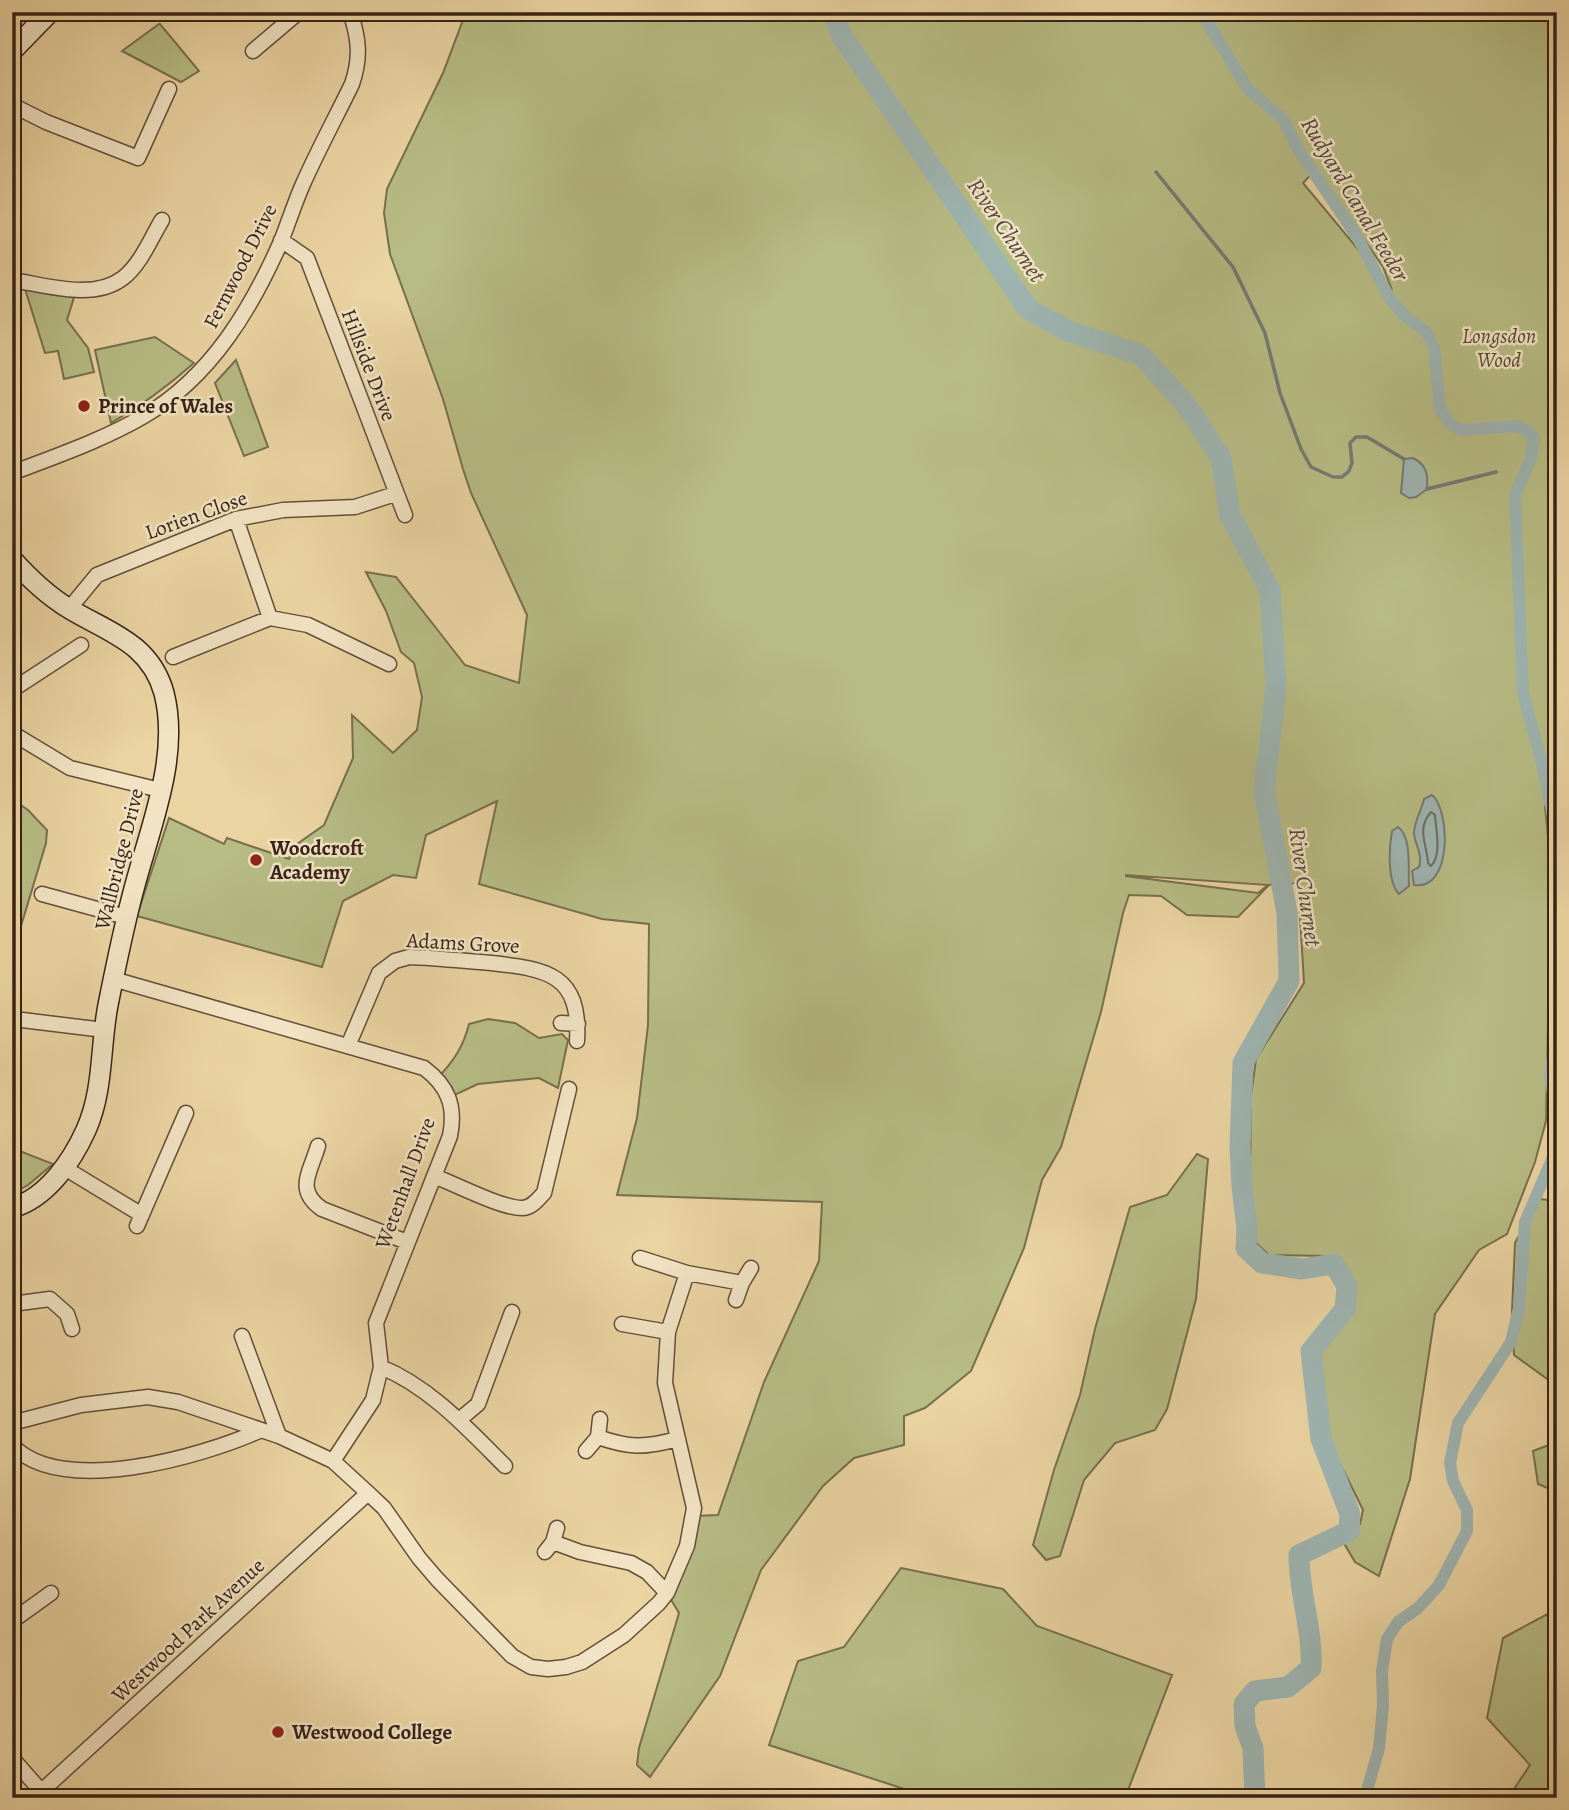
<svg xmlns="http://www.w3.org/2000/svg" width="1569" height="1810" viewBox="0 0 1569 1810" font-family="Alegreya,serif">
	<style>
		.green { fill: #b7bc84; stroke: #786f4e; stroke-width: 2; fill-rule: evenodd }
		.water { fill: #9eb5b2; stroke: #757a74; stroke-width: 2 }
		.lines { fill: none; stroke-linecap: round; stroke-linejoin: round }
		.shore { stroke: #6b6c64; stroke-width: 2 }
		.stream { stroke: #757a74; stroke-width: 3.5 }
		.canal { stroke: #9eb5b2; stroke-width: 12 }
		.river { stroke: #9eb5b2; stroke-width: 21 }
		.street-casing { stroke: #644e3a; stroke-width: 17 }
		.secondary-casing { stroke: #382217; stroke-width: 22 }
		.street { stroke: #f1e3c3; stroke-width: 14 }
		.secondary { stroke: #f1e3c3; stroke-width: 19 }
		.poi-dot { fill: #8f2418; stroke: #f1e3c3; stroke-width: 2.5 }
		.labels { text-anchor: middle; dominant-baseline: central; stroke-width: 5; stroke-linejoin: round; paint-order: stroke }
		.street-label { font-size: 21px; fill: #382217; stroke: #f1e3c3 }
		.park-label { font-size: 21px; font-style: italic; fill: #584832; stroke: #f1e3c3 }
		.poi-label { font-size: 21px; font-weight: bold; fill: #382217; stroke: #f1e3c3; text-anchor: start }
		.water-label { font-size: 23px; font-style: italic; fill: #52473e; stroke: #f1e3c3 }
	</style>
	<rect width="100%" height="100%" fill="#ead4a2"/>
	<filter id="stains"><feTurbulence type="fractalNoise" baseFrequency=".00286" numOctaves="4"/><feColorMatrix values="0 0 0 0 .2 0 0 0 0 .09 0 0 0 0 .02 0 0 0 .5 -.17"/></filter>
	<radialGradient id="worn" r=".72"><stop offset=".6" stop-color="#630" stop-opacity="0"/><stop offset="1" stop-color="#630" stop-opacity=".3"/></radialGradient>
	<path class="green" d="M466,12H1557V814L1545,807L1552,872V913L1557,936V973L1548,1026L1546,1121L1535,1162L1507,1234L1479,1250L1435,1314L1410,1479L1379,1576L1355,1562L1342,1540L1360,1524L1363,1510L1330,1443L1316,1355L1352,1309L1356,1283L1341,1262L1325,1256L1269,1255L1256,1243L1250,1174L1251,1096L1256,1059L1304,983L1298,883L1269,885L1238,917L1187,915L1161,896L1129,895L1123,913L1101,1012L1061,1147L1042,1180L1024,1248L993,1320L971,1371L925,1408L904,1416V1445L854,1458L823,1486L761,1570L720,1676L650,1777L637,1765L639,1748L679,1613L667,1593L693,1516L718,1515L764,1382L819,1261L822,1202L617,1195L637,1118L648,1025L649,924L602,919L479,884L497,801L426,835L416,878L393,875L343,901L322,967L137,916L169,818L224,844L227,838L289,859L293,847L324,825L353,758L352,715L393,753L417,730L422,697L414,663L401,652L386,611L366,572L396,577L465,665L519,683L527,615L471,493L463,469L443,399L390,254L384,213L387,189L443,73ZM1316,169L1383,267L1392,290L1303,183ZM1126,876V875L1268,885L1258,893Z
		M159,24H160L199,71L181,82L122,51Z
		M25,289L75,294L67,320L88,348L94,372L64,379L58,351L45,353Z
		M155,337L194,363C168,386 141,406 111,423L95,350Z
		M236,360L268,447L244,456L215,383Z
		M12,799L28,810L47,830L46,843L12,956Z
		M488,1019L515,1023L539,1038L562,1034L568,1040L558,1088L539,1078L478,1084L448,1098L437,1078C453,1063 464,1045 469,1024Z
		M12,1134L22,1152L53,1164L28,1185L12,1194Z
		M1197,1154L1208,1159L1196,1299L1167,1409L1155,1430L1115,1443L1084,1480L1060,1556L1046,1560L1033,1545L1054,1470L1080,1395L1095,1329L1130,1207L1167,1195Z
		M1539,1199L1557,1201V1386L1514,1355L1512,1311L1515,1243Z
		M1557,1442V1492L1538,1484L1533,1451Z
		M901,1568L1003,1589L1037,1626L1172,1675L1125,1798H932L769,1745L798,1661L844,1647Z
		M1557,1609V1798H1508L1530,1765L1487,1718L1503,1638Z"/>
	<path class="water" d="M1413,458C1427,465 1428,474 1427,489L1416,497L1409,498L1401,493L1404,459Z
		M1432,795C1450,809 1453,891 1414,885L1412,871L1419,867C1423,854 1415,845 1414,833C1414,822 1422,809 1424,799Z
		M1398,827C1412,837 1408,869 1409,886L1399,894C1387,882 1389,847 1392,831Z"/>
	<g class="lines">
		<path class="shore" d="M1431,812L1435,815C1436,830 1442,855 1431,866L1428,863C1427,844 1416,829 1431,812Z"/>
		<path class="stream" d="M1156,172L1233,267L1265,333L1280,393L1301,449L1311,467L1333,477H1342L1349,471L1352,463L1350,443L1356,437H1367L1404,459
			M1427,489L1496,472"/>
		<path class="canal" d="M1201,12L1248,89L1283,119L1299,151L1359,240L1390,299L1404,315L1425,331L1434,346L1440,409L1450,424L1462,430L1515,426L1527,430L1534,438L1531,458L1515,495L1523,693L1542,764L1557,835
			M1365,1798L1379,1748L1383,1706L1382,1671L1387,1639L1398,1622L1418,1608L1439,1585L1467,1531V1510L1453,1481L1450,1463L1458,1423L1511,1342L1519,1308L1525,1222L1556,1150V1110L1550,1077L1557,1027"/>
		<path class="river" d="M833,12L842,36L1028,309L1068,331L1141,355L1185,403L1221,458L1230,515L1270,590L1276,687L1264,791L1287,913L1289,981L1243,1063L1240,1146L1242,1187L1247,1228L1246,1248L1262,1263L1302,1269L1334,1264L1347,1286L1345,1309L1311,1351L1321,1439L1350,1514L1349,1531L1299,1555C1299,1594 1313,1630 1311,1668L1288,1687L1255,1691L1244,1704L1245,1726L1253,1748L1255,1798"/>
		<g class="street-casing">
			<path id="street" d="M253,51L299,12
				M12,105L46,122L138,158L169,89
				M281,240L307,258L405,515
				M12,280C46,285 93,301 123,278C141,264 151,238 162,220
				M12,473C56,456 103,440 144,416C211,377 252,308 282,239C289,221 295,202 303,184C318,150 336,117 352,84C361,58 359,38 350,12
				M236,519L270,618
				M69,609L97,575L236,519L283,510L355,507L395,494
				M173,657L270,618L308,625L389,664
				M12,690L81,645
				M12,733L70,768L160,790
				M42,894L126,917
				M113,979L424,1068C448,1086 456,1106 450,1136L376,1323L381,1367L373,1400L333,1461
				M14,1019L104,1030
				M561,1023L578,1024
				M348,1046L379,973L395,961L409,957C437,958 464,961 491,963C547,969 581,974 577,1041
				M318,1146C310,1173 295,1190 322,1209L407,1242
				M63,1167L142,1215
				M434,1176C455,1184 501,1208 522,1208C532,1208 538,1199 544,1193L569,1089
				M137,1226L186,1113
				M640,1258L687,1273L742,1283
				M736,1300L742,1283L751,1268
				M12,1304L50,1299L67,1314L72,1329
				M622,1324L668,1332
				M242,1336L279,1436
				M381,1367C430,1387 468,1429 505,1466
				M459,1420L478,1404L512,1312
				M12,1423L81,1405L148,1397L178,1402L279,1436L333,1461L368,1493L384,1508L419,1558L437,1579L512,1656L531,1667L548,1669L566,1667L582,1662L624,1635L659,1603L667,1593L687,1546L694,1508L665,1383L668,1332L687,1273
				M598,1437C629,1448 645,1448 677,1439
				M12,1445C61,1498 203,1456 259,1431
				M586,1451L598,1437L600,1419
				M553,1542L580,1552L631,1563L647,1572L667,1593
				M545,1552L553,1542L557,1528
				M12,1621L51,1593
				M12,1758L41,1791
				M34,1798L368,1493"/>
		</g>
		<g class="secondary-casing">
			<path id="secondary" d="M12,51L50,12
				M12,559C29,578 47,595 68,608C107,632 150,642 164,693C180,755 151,825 135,885C124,925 116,965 108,1005C100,1046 104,1090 86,1130C72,1161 47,1198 12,1208"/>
		</g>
		<use href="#street" class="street"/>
		<use href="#secondary" class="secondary"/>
	</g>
	<g class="poi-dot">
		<circle cx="84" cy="406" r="7"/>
		<circle cx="256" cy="860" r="7"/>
		<circle cx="278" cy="1732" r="7"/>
	</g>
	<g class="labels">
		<g class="street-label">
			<text transform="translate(240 266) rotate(-63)">Fernwood Drive</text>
			<text transform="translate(369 365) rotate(69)">Hillside Drive</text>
			<text transform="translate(196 515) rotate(-20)">Lorien Close</text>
			<text transform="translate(119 859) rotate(-76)">Wallbridge Drive</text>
			<text transform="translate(463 943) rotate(3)">Adams Grove</text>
			<text transform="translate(405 1183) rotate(-70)">Wetenhall Drive</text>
			<text transform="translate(188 1630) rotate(-43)">Westwood Park Avenue</text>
		</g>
		<g class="park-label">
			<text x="1499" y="336">Longsdon<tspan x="1499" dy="24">Wood</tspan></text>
		</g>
		<g class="poi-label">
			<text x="98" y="406">Prince of Wales</text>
			<text x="270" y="848">Woodcroft<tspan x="270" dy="24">Academy</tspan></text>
			<text x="292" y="1732">Westwood College</text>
		</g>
		<g class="water-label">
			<text transform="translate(1355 199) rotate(59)">Rudyard Canal Feeder</text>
			<text transform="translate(1006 230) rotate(56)">River Churnet</text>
			<text transform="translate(1305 887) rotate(82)">River Churnet</text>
		</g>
	</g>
	<rect width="1569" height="1810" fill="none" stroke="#ead4a2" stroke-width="42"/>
	<rect x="14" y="14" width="1541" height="1782" fill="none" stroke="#382217" stroke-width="3.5"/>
	<rect x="21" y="21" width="1527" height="1768" fill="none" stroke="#382217" stroke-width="2"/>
	<rect width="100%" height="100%" filter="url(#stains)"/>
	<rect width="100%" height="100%" fill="url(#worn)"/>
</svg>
